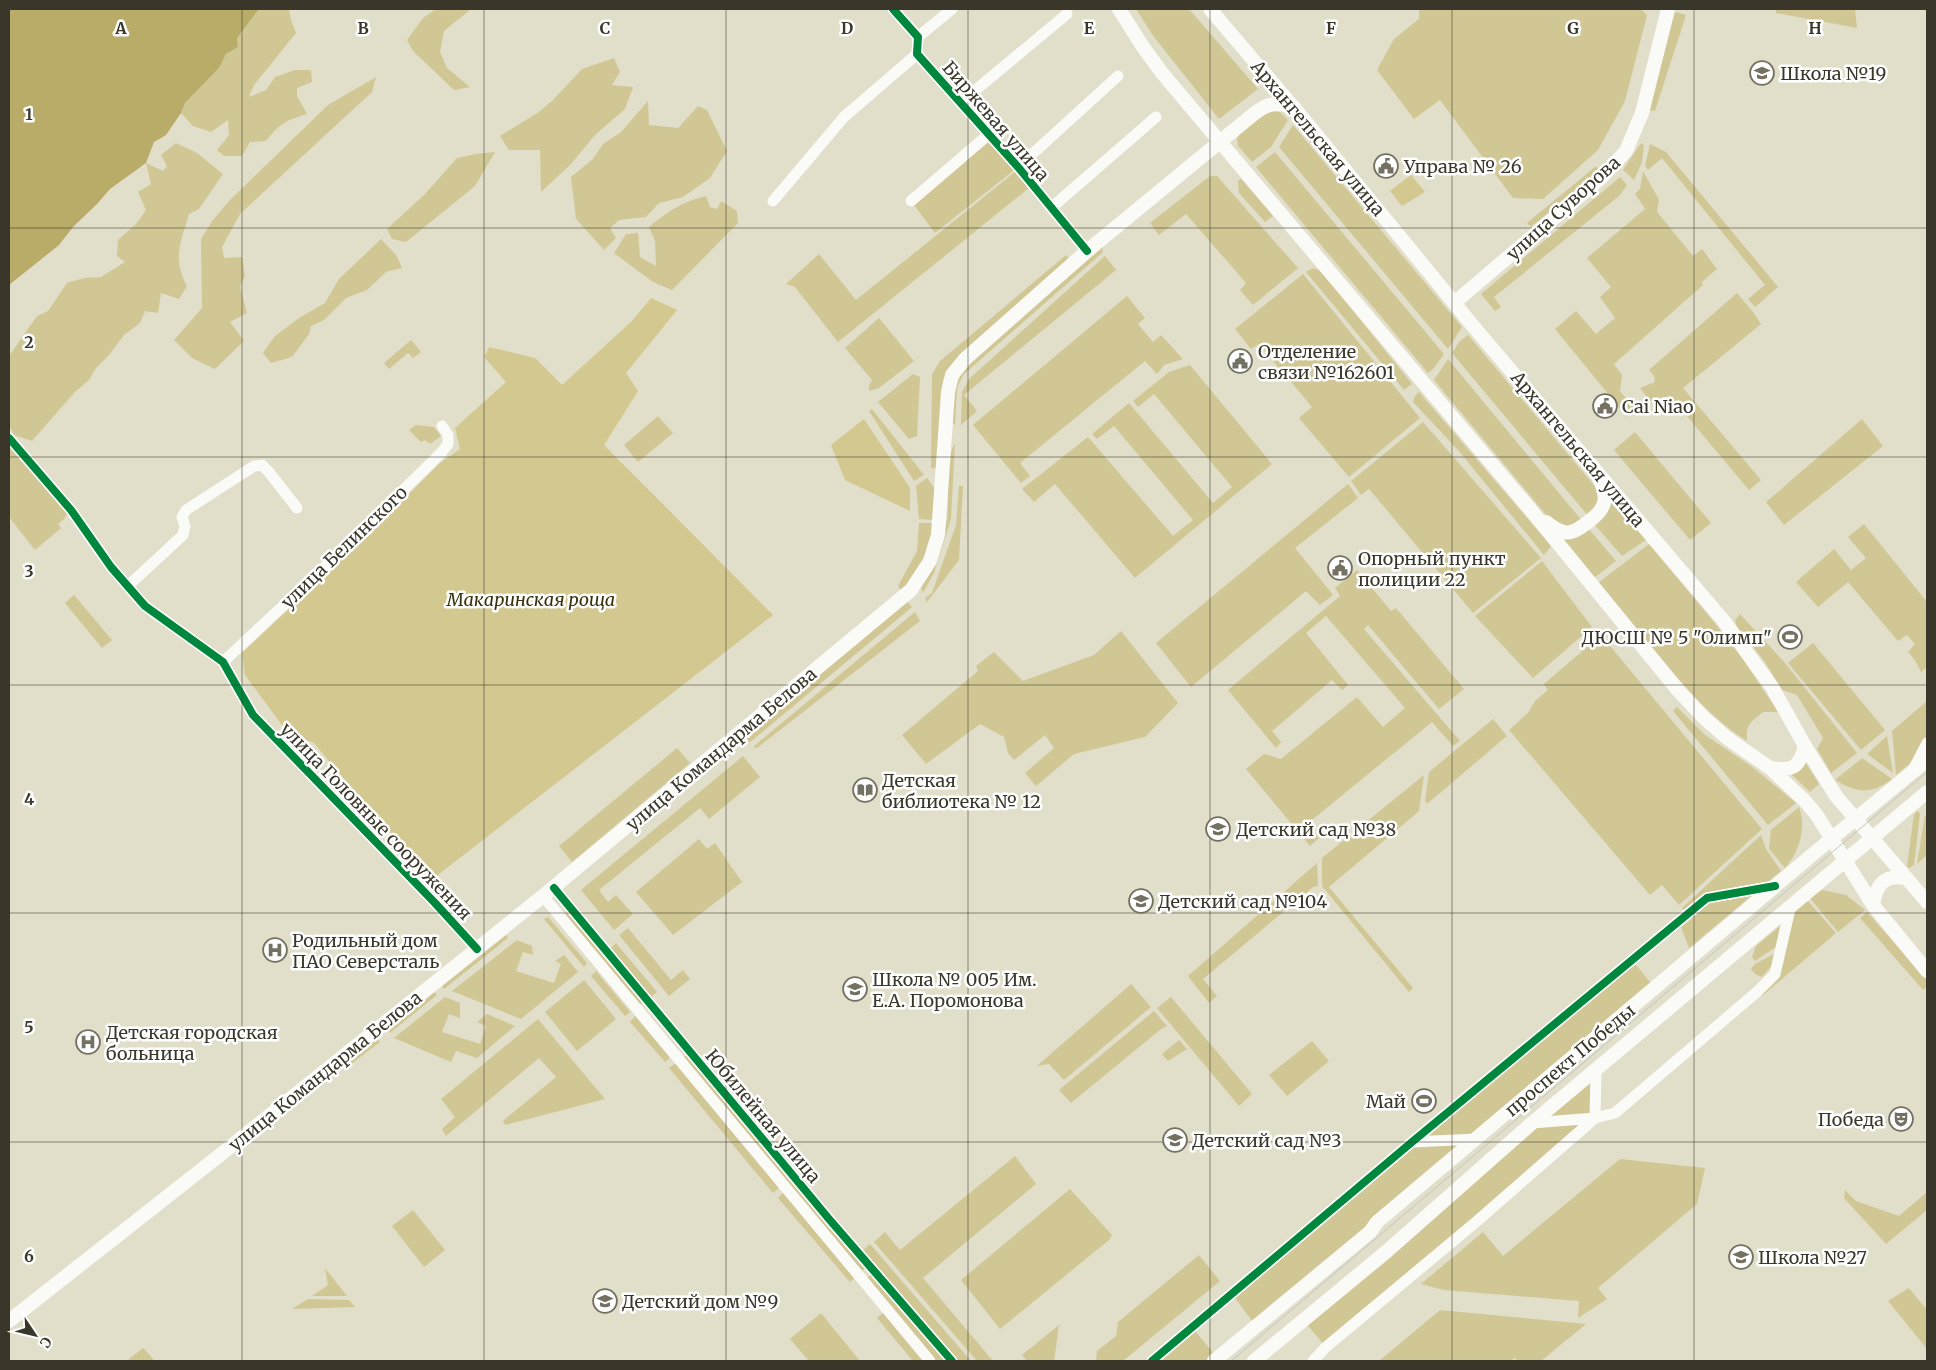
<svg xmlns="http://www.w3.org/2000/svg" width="1936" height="1370" viewBox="0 0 1936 1370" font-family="Merriweather,serif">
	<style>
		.green { fill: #d1c795 }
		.forest { fill: #d3c890 }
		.water { fill: #b9ac69 }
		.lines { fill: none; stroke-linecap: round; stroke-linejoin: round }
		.minor { stroke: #fafaf7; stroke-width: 11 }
		.major { stroke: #fafaf7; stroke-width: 14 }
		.tram { stroke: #c5c4bf; stroke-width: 1 }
		.cycleway-casing { stroke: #fff; stroke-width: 11 }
		.cycleway { stroke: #00873e; stroke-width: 8 }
		.grid { fill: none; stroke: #3a372a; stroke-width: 1; stroke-opacity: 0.55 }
		.labels { text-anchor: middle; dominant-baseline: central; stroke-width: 5; stroke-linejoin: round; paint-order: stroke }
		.poi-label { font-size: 18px; fill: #3a372a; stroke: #fff; text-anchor: start }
		.street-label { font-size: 18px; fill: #3a372a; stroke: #fff }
		.park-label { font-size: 18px; font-style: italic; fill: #39310b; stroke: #fff }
		.grid-label { font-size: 16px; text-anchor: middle; font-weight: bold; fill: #3a372a; stroke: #fff; stroke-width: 5; stroke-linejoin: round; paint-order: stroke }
	</style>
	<rect width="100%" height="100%" fill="#e1deca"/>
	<path class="green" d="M259,9H289L291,20L296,33L254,85L249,97L266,90L275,77L295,70H311L312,82L297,88V96L307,114C285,121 280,123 266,141L250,142L242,156H224L217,150L229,135L228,120L211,132L193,126L181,113L185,103L219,68L226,54L238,47L237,38Z
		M436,9H471L444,31L440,52L447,68L470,87L454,90L413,51L407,40L423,18Z
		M1136,9H1189L1258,89L1219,119L1154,37Z
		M1419,9H1641L1647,15L1625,101L1598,150L1543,199L1513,198L1440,100L1414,119L1377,70L1394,39L1419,19Z
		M1776,9H1855L1857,28L1776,13Z
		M1675,12L1686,15L1655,111L1649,110Z
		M614,58L620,72L612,85L633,87L625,109L595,135L571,164L541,192L540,150H509L500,136L539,112L553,100L582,69Z
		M376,77L372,92L240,214L222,247L224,258L242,257L245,276L240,287L247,313L230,322L244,341L215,369L192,358L174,340L202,308L201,239L213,220L230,200L328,105Z
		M648,101L649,125L678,128L698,106L707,110L727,151L710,178L683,197L659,203L646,217L619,220L610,228L616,238L604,250L576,219L571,177L593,159L603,144L621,132Z
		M1278,110L1288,120L1271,147L1252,162L1238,146L1237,139L1239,134L1266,111Z
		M1293,125L1462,327L1448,349L1279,147Z
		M988,135L1018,167L935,233L911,201Z
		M176,143L197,153L223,174L199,209L189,214C181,241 172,259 187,286L179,299L161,293L158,313L145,311L140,323L124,335L109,355L96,368L89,380L75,392L32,441L14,435L9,425V356L37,316L48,311L67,283L84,278L101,277L125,262L117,256L118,240L137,223L146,210L138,192L151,184L146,163L163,171L167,166L161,155Z
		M1641,143L1644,145L1642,162L1634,180L1623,170Z
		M1650,144L1666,152L1778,287L1755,307L1748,299L1765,285L1662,158L1648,170L1645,166Z
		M495,152L475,186L406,242L392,239L387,229L425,194L457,158L476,154Z
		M1275,152L1444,354L1434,368L1428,373L1256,167Z
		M1595,167L1602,168L1531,227L1527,223Z
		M1016,171L1029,188L838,342L795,287L786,284L819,254L856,300Z
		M1643,171L1659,200L1657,212L1693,256L1702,249L1717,269L1702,282L1703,285L1614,364L1622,375L1620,391L1635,409L1627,417L1555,329L1576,311L1596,334L1615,318L1600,297L1611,287L1587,258L1645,209L1635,194L1640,189Z
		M1210,176H1217L1298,268L1253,305L1240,290L1246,283L1186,214L1159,235L1150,223Z
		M1620,177L1627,185L1619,196L1494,297L1501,307L1495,311L1481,294Z
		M1241,179L1273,216L1265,222L1239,193L1238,181Z
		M706,196L710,207L717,209L721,201L737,211L738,223L672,290L653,282L614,253L626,234L638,233L640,257L656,266L655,241L649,227C669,211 681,202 706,196Z
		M381,239L396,255L402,268L386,272L367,290L346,298L324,320L311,326L309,334L292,357L271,363L263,353L275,336L299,318L325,303L339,279Z
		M1103,247L1102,253L963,375L957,388L955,425L951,422C953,399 953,385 966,366Z
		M1066,255L1071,261L954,362L943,380L938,469L931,468L932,374L940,361Z
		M1105,256L1116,270L964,395L977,411L961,425L962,392L969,379Z
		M1313,268L1320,270L1412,384L1404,390L1306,272Z
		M1303,274L1420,418L1349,477L1299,418L1312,407L1259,344L1251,349L1235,329Z
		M1737,293L1753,312L1761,324L1683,388L1761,480L1749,490L1670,396L1650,401L1640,388L1655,382L1654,376L1649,370Z
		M1127,296L1145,318L1138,324L1153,342L1161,335L1183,359L1164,365L1157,374L1145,361L1020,463L1030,476L1021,483L973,425Z
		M879,318L914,361L879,388L869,391V386L872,380L845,348Z
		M1468,335L1598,490L1601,498L1589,517L1452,353L1459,342Z
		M411,340L421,352L413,358L408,353L389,369L384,363Z
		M1448,359L1583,522L1569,529L1552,522L1434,380Z
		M1190,365L1272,464L1135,578L1055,484L1034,502L1022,489L1088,437L1173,536L1193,520L1114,426L1097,439L1092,434L1129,403L1213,503L1232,487L1154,394L1138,407L1133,401L1169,372Z
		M913,374L920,377L917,436L909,439L878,402Z
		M1419,392L1551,546L1544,555L1458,450L1413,402L1415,396Z
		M872,409L924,475L914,481L869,411Z
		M658,416L673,433L638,462L624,445Z
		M1862,419L1883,446L1784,525L1766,502Z
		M1423,422L1541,558L1473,613L1369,489L1361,495L1351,481Z
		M416,425L434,427L441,436L430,444L425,440L421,442L409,430Z
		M1635,432L1711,523L1690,540L1614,450Z
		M9,442L67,514L64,519L58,524L61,528L35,550L9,517Z
		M955,443L951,519L934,573L923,593L921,587C935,567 944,544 947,519C950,494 943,465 955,443Z
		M927,478L935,489V520L919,519L916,486Z
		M1348,484L1358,498L1295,548L1333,595L1320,605L1306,591L1191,687L1156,643Z
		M959,486H963L959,560L927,602L925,598L932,593L956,525Z
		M1610,497L1646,540L1622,556L1594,524Z
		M919,523H934C930,557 924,567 903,593L898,586L917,551Z
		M1864,524L1927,602V667L1921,672L1915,660L1908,652L1915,644L1907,635L1898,641L1848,582L1818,607L1796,582L1834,549L1851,570L1866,558L1848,537Z
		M1588,528L1616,561L1594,578L1558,536Z
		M1649,544L1737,650L1778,712H1763C1751,722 1745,724 1747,741C1712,719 1685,687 1659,656C1639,632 1618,607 1598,583Z
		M1542,561L1592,627L1533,678L1475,616Z
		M1357,570L1391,611L1396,608L1464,689L1439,709L1368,625L1364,629L1460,741L1453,746L1432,722L1307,824L1319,838L1310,846L1246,769L1264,754L1281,759L1357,697L1383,727L1405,708L1326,616L1306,633L1348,685L1342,690L1332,680L1272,731L1281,742L1276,748L1228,690L1340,596L1335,588Z
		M74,595L112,640L102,648L65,603Z
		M905,599L912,607L749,743L743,736Z
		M915,612L920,621L757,748L753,747Z
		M1740,614L1785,663L1857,753L1831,773L1817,749L1823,738L1797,695L1782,690L1765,662L1736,625L1735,620Z
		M1121,631L1178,703L1145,737L1074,754L1036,786L1025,773L1054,748L1045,735L1014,760L1008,753L1004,737L980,724L926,764L902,735L978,671L976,666L994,652L1023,681L1094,655Z
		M1601,635L1762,829L1679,905L1662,885L1650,895L1509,730L1528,713L1535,701L1548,690L1544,684Z
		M1813,643L1885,730L1861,750L1788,663Z
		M1927,701V735L1913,761L1896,775L1892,731Z
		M1677,707L1705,735L1751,766L1796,803L1768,825L1673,711Z
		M1493,719L1507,736L1427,804L1425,801L1429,772Z
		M1887,736L1893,773L1867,754Z
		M677,748L690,763L572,862L559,846Z
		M743,756L760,777L709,819L700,808L599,890L608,902L616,895L633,914L614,930L581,890Z
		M1862,758L1892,779C1871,795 1857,793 1835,780Z
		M1804,760L1819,784L1810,792L1790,773Z
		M1424,775L1419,811L1329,887L1413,988L1409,992L1322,886V858Z
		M1799,807C1807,828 1799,852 1785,868L1769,849L1771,830Z
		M1918,811L1920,814L1914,865L1909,868L1907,866L1914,814Z
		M1925,815L1927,818V855L1917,864Z
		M1761,835L1766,849L1781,871L1689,948L1681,927L1691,919L1682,908Z
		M699,839L707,849L715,843L742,882L673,935L636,892Z
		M1317,863L1318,886L1313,887L1203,979L1217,996L1209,1003L1188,976Z
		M1822,890L1846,895L1865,910L1838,932L1809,897Z
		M1806,899L1836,933L1762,996L1758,991L1775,974L1790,914Z
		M568,912L643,1002L639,1005L564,916Z
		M1867,912L1927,980V987L1923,990L1860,918Z
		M548,917L587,963L584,967L544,919Z
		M1780,926L1776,947L1755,961L1752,957L1756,946Z
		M628,928L671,980L683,970L690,979L669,996L619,935Z
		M506,935L508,938L444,989L442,986Z
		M517,940L532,946L533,955L523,952L516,971L554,983L561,964L555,961L564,955L578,972L521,1019L452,991Z
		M616,943L657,992L650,998L610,949Z
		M1774,954L1772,965L1762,977L1755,974L1751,969L1755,964Z
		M1632,960L1655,988L1256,1326L1232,1294Z
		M596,971L630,1012L625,1016L591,976Z
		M584,980L616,1019L577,1051L545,1012Z
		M1131,984L1151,1007L1064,1080L1049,1064L1037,1066Z
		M434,992L437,995L390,1033L387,1030Z
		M445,997L460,1003V1018L449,1014L442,1032L480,1044L486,1026L477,1022L487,1014L515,1026L477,1058L456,1051L451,1062L394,1038Z
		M1171,997L1252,1094L1239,1106L1157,1008Z
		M1154,1011L1167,1026L1161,1029L1071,1103L1059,1090Z
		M635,1016L670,1058L665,1062L630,1022Z
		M538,1019L605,1099L505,1125L503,1121L556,1077L539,1058L446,1136L442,1129L455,1117L441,1099Z
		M377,1038L380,1042L350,1065L347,1062Z
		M1179,1040L1187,1049L1168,1061L1162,1054Z
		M1312,1041L1329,1061L1287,1096L1269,1075Z
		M687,1055L865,1268L862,1271L683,1058Z
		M676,1063L780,1187L773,1193L669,1068Z
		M1596,1070L1595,1119L1326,1347L1303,1320Z
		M1015,1156L1036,1184L923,1278L993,1361H977L874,1242L885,1232L900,1250Z
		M1620,1159L1705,1168L1697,1204L1598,1288L1607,1299L1578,1318L1579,1301L1444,1290L1421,1284L1483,1232L1503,1256Z
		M1070,1189L1112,1235L1109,1240L1000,1329L961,1280Z
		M1845,1190L1856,1201L1899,1216L1927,1192V1210L1886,1244L1844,1198Z
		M784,1192L855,1278L850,1282L778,1198Z
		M413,1210L445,1250L424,1267L392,1226Z
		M870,1244L971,1361H956L861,1252Z
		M1199,1255L1220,1281L1123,1361H1096L1097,1351L1116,1336L1118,1322Z
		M325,1268L347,1296H312L328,1285Z
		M871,1274L946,1361H936L867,1278Z
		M1909,1288L1927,1310V1349L1888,1301Z
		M308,1299L349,1300L355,1307L292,1309Z
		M1440,1310L1586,1324L1541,1361H1518L1515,1358L1510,1361H1379Z
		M884,1312L925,1361H913L877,1318Z
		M821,1313L860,1361H809L790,1339Z
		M1059,1325L1054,1361H1027L1022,1355Z
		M1192,1327L1218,1359L1214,1361H1152Z
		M143,1348L155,1361H131L129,1359Z"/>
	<path class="forest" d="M1411,175L1425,192L1402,206L1390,191Z
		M651,298L677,310L626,373L638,391L604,445L773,615L430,881L313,742L290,736L245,675L242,653L368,535L440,463L460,449L455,428L506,382L484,357L489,347L535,358L562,385L631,322Z
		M864,419L910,488V511L845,480L831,445Z"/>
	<path class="water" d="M9,9H259L237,38L238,47L226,54L219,68L185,103L181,113L166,135L154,142L146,163L110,189L97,204L73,227L59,245L9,285Z"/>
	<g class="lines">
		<path class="minor" d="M893,9L918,37L917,54L1018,167L1087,251
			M918,37L952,9
			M960,103L1067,14
			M1018,167L1118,76
			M773,201L844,117L917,54
			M911,201L988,135
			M1051,208L1156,117
			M9,438L71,510L111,567L145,606L223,662L253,715L435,903L477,949
			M128,586L183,535L185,526L182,517L186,510L254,466L262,465L268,471L297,508
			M223,662L333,559L441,453L448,444V435L442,426
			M1913,770L1927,743
			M554,888L829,1219L952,1361
			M543,896L930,1361
			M1532,1123L1595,1118L1596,1070
			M1412,1142L1477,1139
			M1152,1361L1412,1142L1707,898L1775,886
			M1313,1361L1326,1347L1476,1222L1595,1118L1615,1113L1758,991L1775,974L1790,909"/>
		<path class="major" d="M1119,9L1143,47L1162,73L1530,509L1677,689L1703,717L1727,738L1770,768L1804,800L1816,814L1873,905L1927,971
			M1210,9L1306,122L1473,326L1723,620L1772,687L1805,746L1836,796L1927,902
			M1454,303L1601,178L1626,151L1642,113L1668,9
			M1546,522C1563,536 1571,536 1588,522C1606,509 1609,499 1599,478
			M1770,768C1791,771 1799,769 1805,746
			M1873,905C1876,885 1884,874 1906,878
			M9,1321L220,1155L543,896L911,590L930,561L938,535L948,392L952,375L965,359L1087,251L1250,117C1267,103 1272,102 1294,107
			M1214,1361L1370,1232L1377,1222L1831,839L1927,760
			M1254,1361L1386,1252L1532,1123L1927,792"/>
		<path class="tram" d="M1231,1361L1927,772"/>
		<g class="cycleway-casing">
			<path id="cycleway" d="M893,9L918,37L917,54L1018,167L1087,251
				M9,438L71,510L111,567L145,606L223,662L253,715L435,903L477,949
				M554,888L829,1219L952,1361
				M1152,1361L1412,1142L1707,898L1775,886"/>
		</g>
		<use href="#cycleway" class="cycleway"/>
	</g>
	<path class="grid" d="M242,9V1361M484,9V1361M726,9V1361M968,9V1361M1210,9V1361M1452,9V1361M1694,9V1361M9,228H1927M9,457H1927M9,685H1927M9,913H1927M9,1142H1927"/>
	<defs>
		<g id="school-ring" transform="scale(1.25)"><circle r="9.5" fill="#fff" stroke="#747162" stroke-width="1.5"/><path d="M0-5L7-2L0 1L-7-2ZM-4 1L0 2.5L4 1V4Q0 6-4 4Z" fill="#747162"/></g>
		<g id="civic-ring" transform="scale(1.25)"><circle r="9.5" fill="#fff" stroke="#747162" stroke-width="1.5"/><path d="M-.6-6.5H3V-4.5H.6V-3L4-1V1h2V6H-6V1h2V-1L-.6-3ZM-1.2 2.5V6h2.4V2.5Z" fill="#747162"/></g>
		<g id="stadium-ring" transform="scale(1.25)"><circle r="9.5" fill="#fff" stroke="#747162" stroke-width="1.5"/><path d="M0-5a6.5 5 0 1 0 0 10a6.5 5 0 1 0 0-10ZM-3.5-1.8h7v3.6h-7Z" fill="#747162"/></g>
		<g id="library-ring" transform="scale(1.25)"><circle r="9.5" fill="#fff" stroke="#747162" stroke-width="1.5"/><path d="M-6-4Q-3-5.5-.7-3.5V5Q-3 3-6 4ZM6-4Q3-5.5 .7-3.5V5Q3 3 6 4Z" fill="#747162"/></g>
		<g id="hospital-ring" transform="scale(1.25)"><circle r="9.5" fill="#fff" stroke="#747162" stroke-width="1.5"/><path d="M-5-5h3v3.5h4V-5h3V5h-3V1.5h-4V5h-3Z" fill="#747162"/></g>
		<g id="theatre-ring" transform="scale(1.25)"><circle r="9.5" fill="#fff" stroke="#747162" stroke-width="1.5"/><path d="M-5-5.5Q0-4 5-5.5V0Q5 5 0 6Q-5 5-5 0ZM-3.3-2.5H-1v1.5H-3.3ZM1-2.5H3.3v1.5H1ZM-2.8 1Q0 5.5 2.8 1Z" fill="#747162"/></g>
	</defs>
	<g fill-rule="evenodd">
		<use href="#school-ring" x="1762" y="73"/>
		<use href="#civic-ring" x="1386" y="166"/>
		<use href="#civic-ring" x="1240" y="361"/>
		<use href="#civic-ring" x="1605" y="406"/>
		<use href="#civic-ring" x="1340" y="568"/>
		<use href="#stadium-ring" x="1790" y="637"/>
		<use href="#library-ring" x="865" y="790"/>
		<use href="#school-ring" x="1218" y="829"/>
		<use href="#school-ring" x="1141" y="901"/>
		<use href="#hospital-ring" x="275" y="950"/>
		<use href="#school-ring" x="855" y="989"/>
		<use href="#hospital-ring" x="88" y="1042"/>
		<use href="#stadium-ring" x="1424" y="1101"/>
		<use href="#theatre-ring" x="1901" y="1119"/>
		<use href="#school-ring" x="1175" y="1140"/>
		<use href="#school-ring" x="1741" y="1257"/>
		<use href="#school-ring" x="605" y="1301"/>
	</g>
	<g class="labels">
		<g class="poi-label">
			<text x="1780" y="73">Школа №19</text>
			<text x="1404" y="166">Управа № 26</text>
			<text x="1258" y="351">Отделение<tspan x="1258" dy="21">связи №162601</tspan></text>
			<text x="1622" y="406">Cai Niao</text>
			<text x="1358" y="558">Опорный пункт<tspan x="1358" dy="21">полиции 22</tspan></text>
			<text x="1772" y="637" text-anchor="end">ДЮСШ № 5 "Олимп"</text>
			<text x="882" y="780">Детская<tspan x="882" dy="21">библиотека № 12</tspan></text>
			<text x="1236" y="829">Детский сад №38</text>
			<text x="1158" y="901">Детский сад №104</text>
			<text x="292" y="940">Родильный дом<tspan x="292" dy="21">ПАО Северсталь</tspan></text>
			<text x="872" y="979">Школа № 005 Им.<tspan x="872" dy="21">Е.А. Поромонова</tspan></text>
			<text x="106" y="1032">Детская городская<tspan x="106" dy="21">больница</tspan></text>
			<text x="1406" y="1101" text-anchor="end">Май</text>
			<text x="1884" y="1119" text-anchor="end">Победа</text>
			<text x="1192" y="1140">Детский сад №3</text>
			<text x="1758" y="1257">Школа №27</text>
			<text x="622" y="1301">Детский дом №9</text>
		</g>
		<g class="street-label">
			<text transform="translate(996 121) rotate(49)">Биржевая улица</text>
			<text transform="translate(1318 138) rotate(50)">Архангельская улица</text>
			<text transform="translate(1563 208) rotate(-42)">улица Суворова</text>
			<text transform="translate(1578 449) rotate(50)">Архангельская улица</text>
			<text transform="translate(344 547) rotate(-44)">улица Белинского</text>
			<text transform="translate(721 749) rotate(-40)">улица Командарма Белова</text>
			<text transform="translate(376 821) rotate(46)">улица Головные сооружения</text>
			<text transform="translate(1570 1060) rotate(-40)">проспект Победы</text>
			<text transform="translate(325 1071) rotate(-39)">улица Командарма Белова</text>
			<text transform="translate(763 1116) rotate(50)">Юбилейная улица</text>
		</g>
		<g class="park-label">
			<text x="531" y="599">Макаринская роща</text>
		</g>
	</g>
	<g class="grid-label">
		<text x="121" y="34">A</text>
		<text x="363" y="34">B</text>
		<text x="605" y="34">C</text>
		<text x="847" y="34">D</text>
		<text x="1089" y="34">E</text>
		<text x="1331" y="34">F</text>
		<text x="1573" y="34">G</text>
		<text x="1815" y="34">H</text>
		<text x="29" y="120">1</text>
		<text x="29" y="348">2</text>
		<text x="29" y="577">3</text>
		<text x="29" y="805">4</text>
		<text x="29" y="1033">5</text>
		<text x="29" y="1262">6</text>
	</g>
	<rect width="1936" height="1370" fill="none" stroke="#3a372a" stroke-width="20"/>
	<g transform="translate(35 1335) rotate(125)" stroke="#ffffff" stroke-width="4" paint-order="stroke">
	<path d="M0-4L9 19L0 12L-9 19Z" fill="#3a372a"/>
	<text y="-8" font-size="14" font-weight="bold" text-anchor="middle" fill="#3a372a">С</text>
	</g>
</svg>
